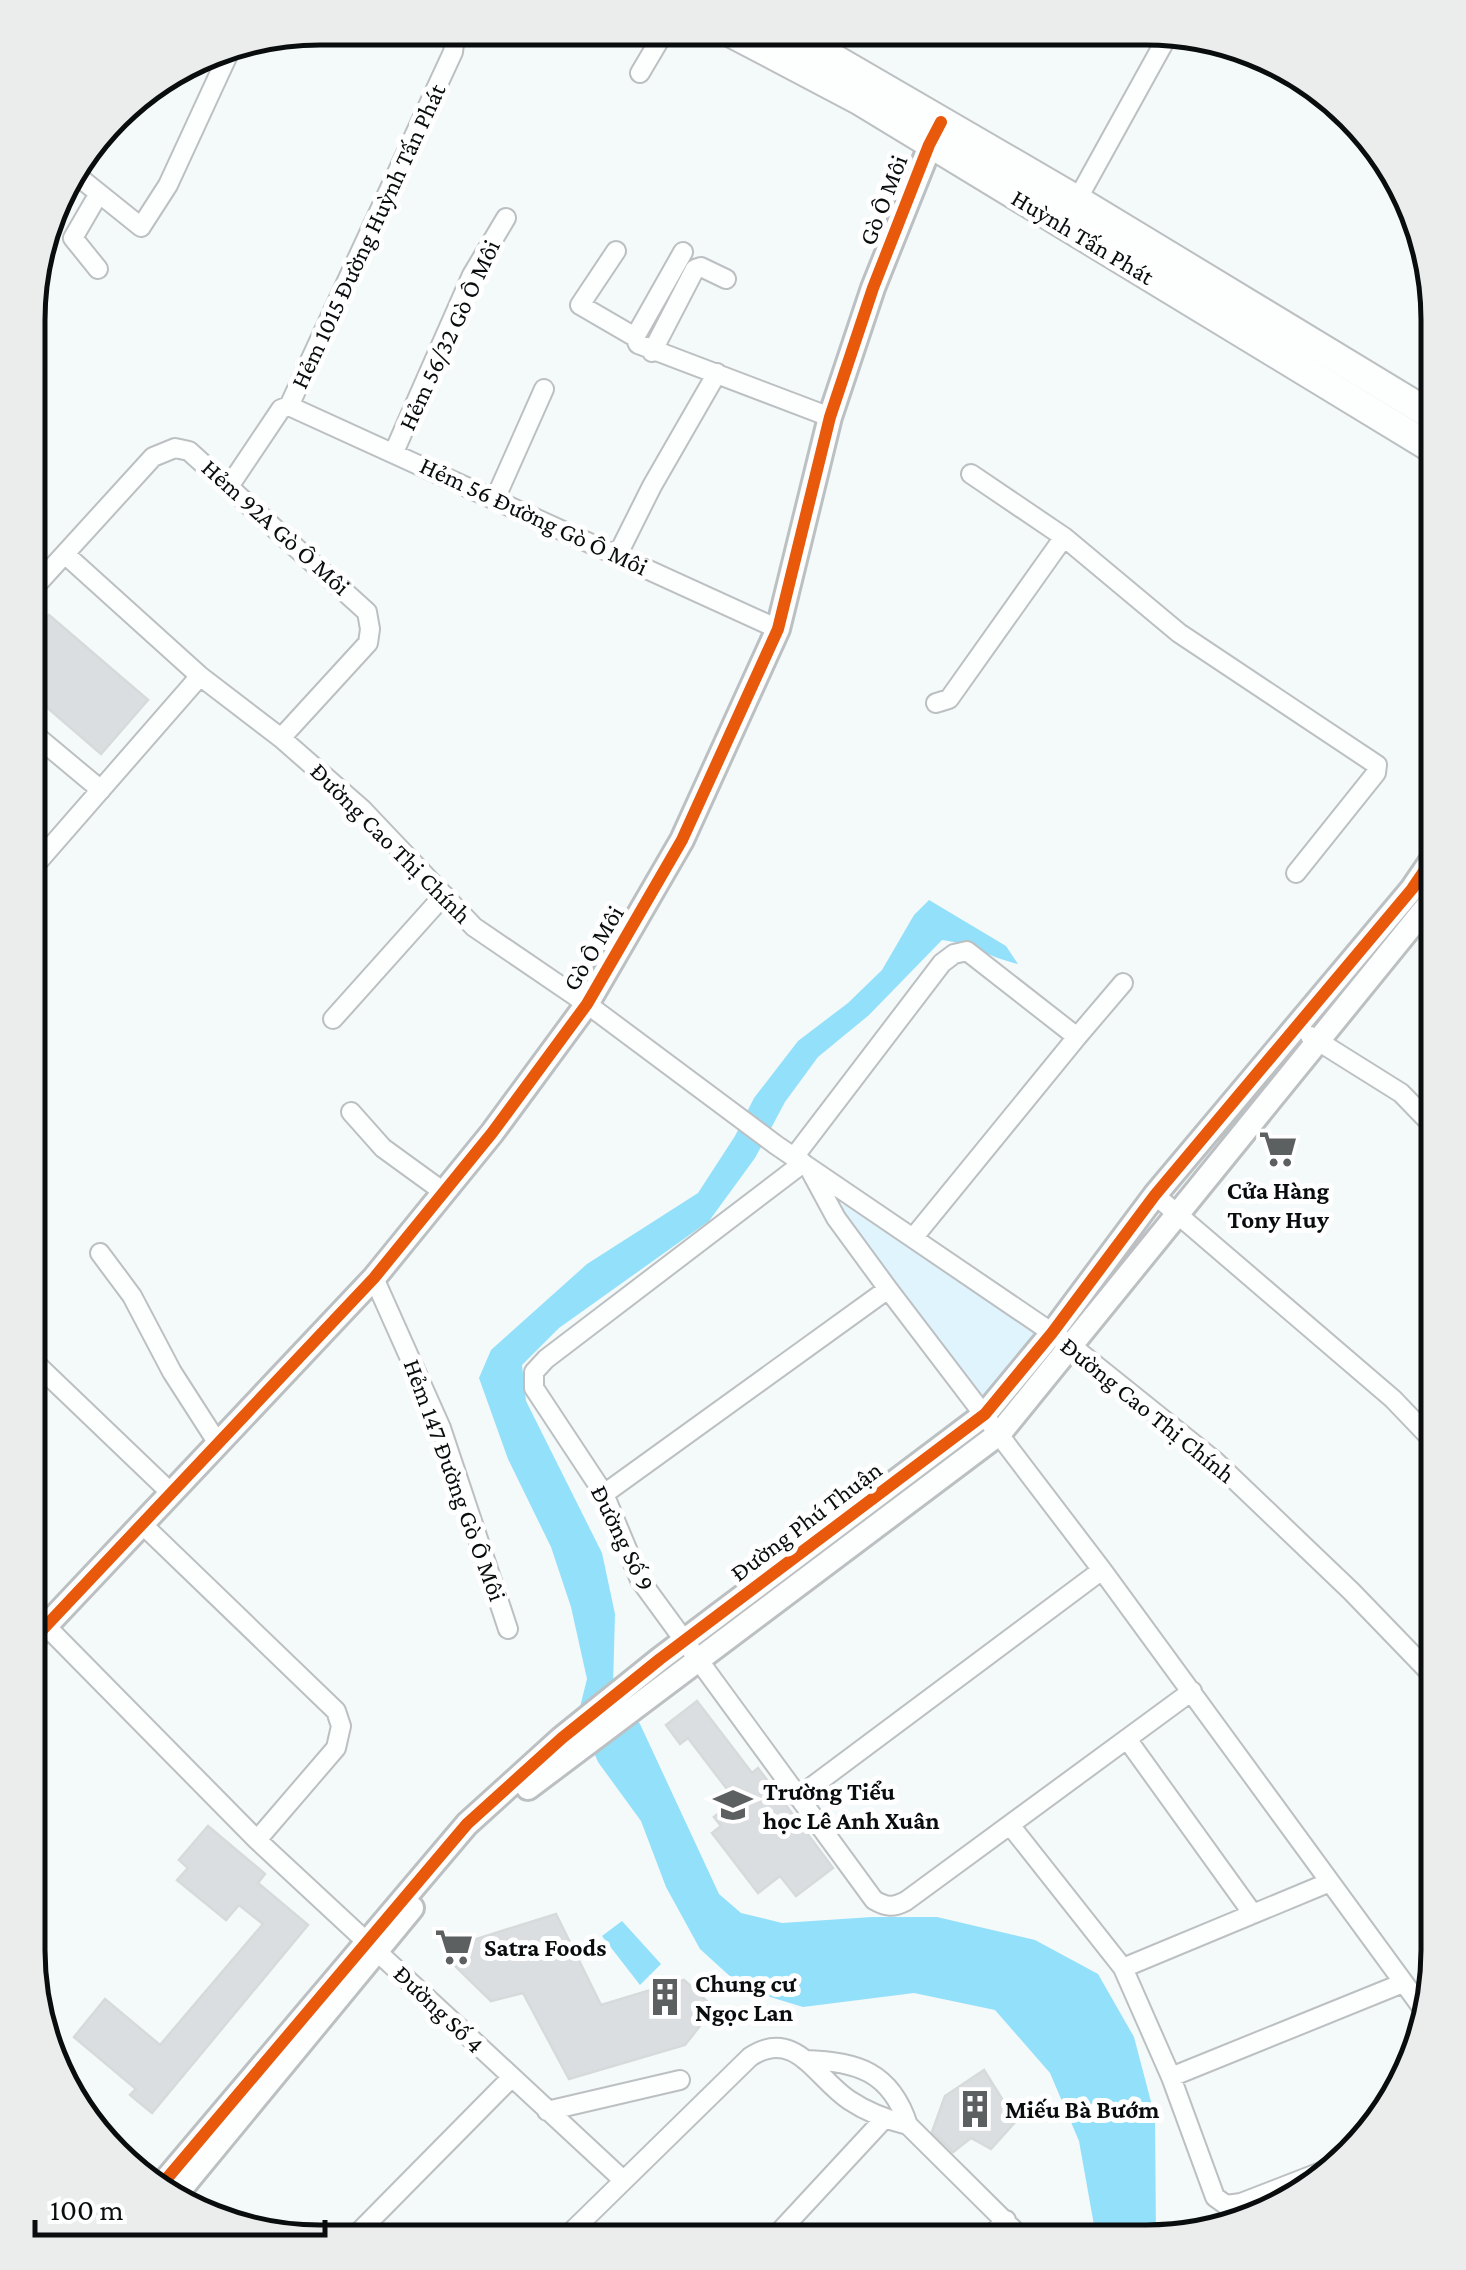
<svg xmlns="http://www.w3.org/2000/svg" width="1466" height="2270" viewBox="0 0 1466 2270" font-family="'Crimson Pro',serif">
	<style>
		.green { fill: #dff4fc }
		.water { fill: #93e0fa }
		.building { fill: #dbdee0; stroke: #d6dadb; stroke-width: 2.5 }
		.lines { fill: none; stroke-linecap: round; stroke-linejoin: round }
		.minor-casing { stroke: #bcc0c2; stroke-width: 22 }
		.tertiary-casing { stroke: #bcc0c2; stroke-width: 28 }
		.primary-casing { stroke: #bcc0c2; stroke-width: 32 }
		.minor { stroke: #fdfefe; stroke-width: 18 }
		.tertiary { stroke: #fdfefe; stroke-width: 22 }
		.primary { stroke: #fdfefe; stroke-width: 28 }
		.cycleway-casing { stroke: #fff; stroke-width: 19 }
		.cycleway { stroke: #e8590c; stroke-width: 12 }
		.labels { text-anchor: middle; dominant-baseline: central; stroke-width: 10; stroke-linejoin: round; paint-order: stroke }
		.street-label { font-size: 25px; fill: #0a0d0e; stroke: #fff }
		.poi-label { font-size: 25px; font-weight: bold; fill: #0a0d0e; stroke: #fff; text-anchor: start }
		.rim { fill: none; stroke: #0a0d0e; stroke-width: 5 }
	</style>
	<rect width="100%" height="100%" fill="#f4f9fa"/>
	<path class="green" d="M844,1203L854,1205L1034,1330L1039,1337L990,1397L977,1392L856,1232L841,1209Z"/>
	<path class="water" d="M929,900L1006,946L1018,964C991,958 970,943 942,940L869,1015L818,1057L785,1102L755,1158L709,1221L559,1328L522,1365L526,1401L602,1553L615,1614L613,1686L640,1724L719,1894L741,1913L782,1923L872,1917H937L1035,1940L1098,1974L1134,2037L1155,2117L1156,2241L1097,2242L1079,2141L1050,2073L995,2010L914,1993L803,2007L744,1989L700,1949L666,1887L641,1821L598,1762L578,1715L587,1679L571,1607L551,1547L508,1459L479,1378L491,1350L587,1264L698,1193L735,1136L754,1098L798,1041L848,1003L882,970L914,915Z
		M622,1921L661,1964L640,1985L602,1936Z"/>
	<path class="building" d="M49,615L148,700L101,754L29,692L30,638Z
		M697,1701L752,1773L758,1768L833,1868L796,1896L780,1876L758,1893L712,1833L721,1826L714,1817L724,1809L719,1802L730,1793L688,1738L680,1744L666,1725Z
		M208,1826L265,1874L258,1883L308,1925L152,2113L130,2095L136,2089L74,2037L105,1999L160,2045L263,1924L239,1905L226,1920L177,1880L188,1868L179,1860Z
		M556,1914L601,2005L684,1980L714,2008L685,2045L569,2079L523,1993L491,2001L452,1963L473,1940Z
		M984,2070L1016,2121L991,2149L971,2138L953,2152L932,2132L945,2096Z"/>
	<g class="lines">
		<g class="minor-casing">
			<path id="minor" d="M640,73L666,29
				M70,170L141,227L168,185L234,42
				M98,195L73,238L98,269
				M1077,200L1171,30
				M616,251L580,305L635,337
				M683,252L635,337L638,344L830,417
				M652,352L695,269L701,267L726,279
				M289,406L778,629
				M394,452L472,275L506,218
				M971,474L1064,537L1179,633L1377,765L1376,773L1296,873
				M230,485L281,409L289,406L453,52L456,28
				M496,497L544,389
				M618,554L652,486L717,373
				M66,555L200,676L281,738L362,809L474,927L587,1004L776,1145L1073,1347L1215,1461L1351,1591L1438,1681
				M30,592L153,457L175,448L189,451L367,612L370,629L368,643L281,738
				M936,703L949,699L1064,537
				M29,730L101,790
				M29,872L200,676
				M333,1019L444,895
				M1310,1036L1401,1093L1438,1131
				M1077,1037L1123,983
				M351,1112L383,1148L445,1193
				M794,1157L942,963L954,954L967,951L1077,1037L913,1238
				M803,1163L546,1359L534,1372V1388L604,1494L640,1580L874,1900C886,1907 893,1908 906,1901L1192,1691
				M809,1168L836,1218L888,1289L1102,1570L1423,2009
				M1155,1195L1393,1399L1438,1446
				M100,1253L132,1296L172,1372L217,1442
				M374,1278L441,1428L508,1629
				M28,1356L170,1492
				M604,1494L888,1289
				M141,1523L336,1711L341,1726L336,1748L257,1840
				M47,1627L257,1840L622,2179
				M1127,1739L1253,1914
				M798,1797L1102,1570
				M1010,1825L1123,1968L1171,2077L1215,2197L1226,2205L1241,2203L1321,2172
				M1123,1968L1330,1882
				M805,2060C857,2061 891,2072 908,2125L1026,2242
				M1171,2077L1403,1983
				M547,2111L680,2080
				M351,2240L511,2078
				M562,2241L750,2057C795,2027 816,2078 849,2100C867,2112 888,2120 908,2125
				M771,2241L885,2118
				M984,2242L1006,2220"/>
		</g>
		<g class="tertiary-casing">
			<path id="tertiary" d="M28,1645L374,1278L492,1133L587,1004L682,840L778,629L830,417L873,288L936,131
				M528,1788L1000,1433L1438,893
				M158,2189L467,1824L562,1738L660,1659L985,1414L1052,1333L1155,1195L1412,889L1438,851
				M175,2196L412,1908"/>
		</g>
		<g class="primary-casing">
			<path id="primary" d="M724,29L859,100L1438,452
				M783,29L1077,200L1438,419"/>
		</g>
		<use href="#minor" class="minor"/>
		<use href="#tertiary" class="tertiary"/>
		<use href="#primary" class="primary"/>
		<g class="cycleway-casing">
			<path id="cycleway" d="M28,1645L374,1278L492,1133L587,1004L682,840L778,629L830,417L873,288L929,145L941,122
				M158,2189L467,1824L562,1738L660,1659L985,1414L1052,1333L1155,1195L1412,889L1438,851"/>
		</g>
		<use href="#cycleway" class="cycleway"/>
	</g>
	<defs>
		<g id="supermarket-bare" transform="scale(3)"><path d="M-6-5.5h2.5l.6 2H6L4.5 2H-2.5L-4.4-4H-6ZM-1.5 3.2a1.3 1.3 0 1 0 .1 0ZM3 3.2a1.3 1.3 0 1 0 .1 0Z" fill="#5c6061" stroke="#fff" stroke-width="2.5" paint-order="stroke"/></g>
		<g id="school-bare" transform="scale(3)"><path d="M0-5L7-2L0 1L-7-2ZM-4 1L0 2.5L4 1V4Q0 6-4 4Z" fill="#5c6061" stroke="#fff" stroke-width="2.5" paint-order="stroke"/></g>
		<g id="building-bare" transform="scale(3)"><path d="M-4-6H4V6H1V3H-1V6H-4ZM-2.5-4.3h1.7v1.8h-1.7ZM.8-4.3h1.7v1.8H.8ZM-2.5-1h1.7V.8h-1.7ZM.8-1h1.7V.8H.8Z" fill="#5c6061" stroke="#fff" stroke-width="2.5" paint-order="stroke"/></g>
	</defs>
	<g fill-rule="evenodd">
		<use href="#supermarket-bare" x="1278" y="1149"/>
		<use href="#school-bare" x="733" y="1805"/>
		<use href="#supermarket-bare" x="454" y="1947"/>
		<use href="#building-bare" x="665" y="1997"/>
		<use href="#building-bare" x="975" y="2109"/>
	</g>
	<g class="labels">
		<g class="street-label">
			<text transform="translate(883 200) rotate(-69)">Gò Ô Môi</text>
			<text transform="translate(368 236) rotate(-65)">Hẻm 1015 Đường Huỳnh Tấn Phát</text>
			<text transform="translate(1083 237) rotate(31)">Huỳnh Tấn Phát</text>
			<text transform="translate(449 335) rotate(-65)">Hẻm 56/32 Gò Ô Môi</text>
			<text transform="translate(534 516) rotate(25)">Hẻm 56 Đường Gò Ô Môi</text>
			<text transform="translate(276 527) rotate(42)">Hẻm 92A Gò Ô Môi</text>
			<text transform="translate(391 843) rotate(45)">Đường Cao Thị Chính</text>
			<text transform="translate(593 948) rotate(-59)">Gò Ô Môi</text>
			<text transform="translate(1148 1410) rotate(39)">Đường Cao Thị Chính</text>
			<text transform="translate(455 1480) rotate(70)">Hẻm 147 Đường Gò Ô Môi</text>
			<text transform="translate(806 1521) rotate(-37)">Đường Phú Thuận</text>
			<text transform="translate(623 1538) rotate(64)">Đường Số 9</text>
			<text transform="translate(439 2009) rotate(44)">Đường Số 4</text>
		</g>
		<g class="poi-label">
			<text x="1278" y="1190" text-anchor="middle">Cửa Hàng<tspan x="1278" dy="29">Tony Huy</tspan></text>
			<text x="763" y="1791">Trường Tiểu<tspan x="763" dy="29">học Lê Anh Xuân</tspan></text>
			<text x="484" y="1947">Satra Foods</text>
			<text x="695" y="1983">Chung cư<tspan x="695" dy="29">Ngọc Lan</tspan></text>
			<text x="1005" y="2109">Miếu Bà Bướm</text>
		</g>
	</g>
	<path d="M0 0H1466V2270H0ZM320 45H1146A275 275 0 0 1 1421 320V1950A275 275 0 0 1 1146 2225H320A275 275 0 0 1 45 1950V320A275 275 0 0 1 320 45Z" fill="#ebecec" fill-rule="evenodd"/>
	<path class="rim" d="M320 45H1146A275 275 0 0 1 1421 320V1950A275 275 0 0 1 1146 2225H320A275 275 0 0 1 45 1950V320A275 275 0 0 1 320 45Z"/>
	<path d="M35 2220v15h290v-15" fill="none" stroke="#0a0d0e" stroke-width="5"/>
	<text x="50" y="2220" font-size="30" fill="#0a0d0e" stroke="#ffffff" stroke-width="8" paint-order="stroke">100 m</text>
</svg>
